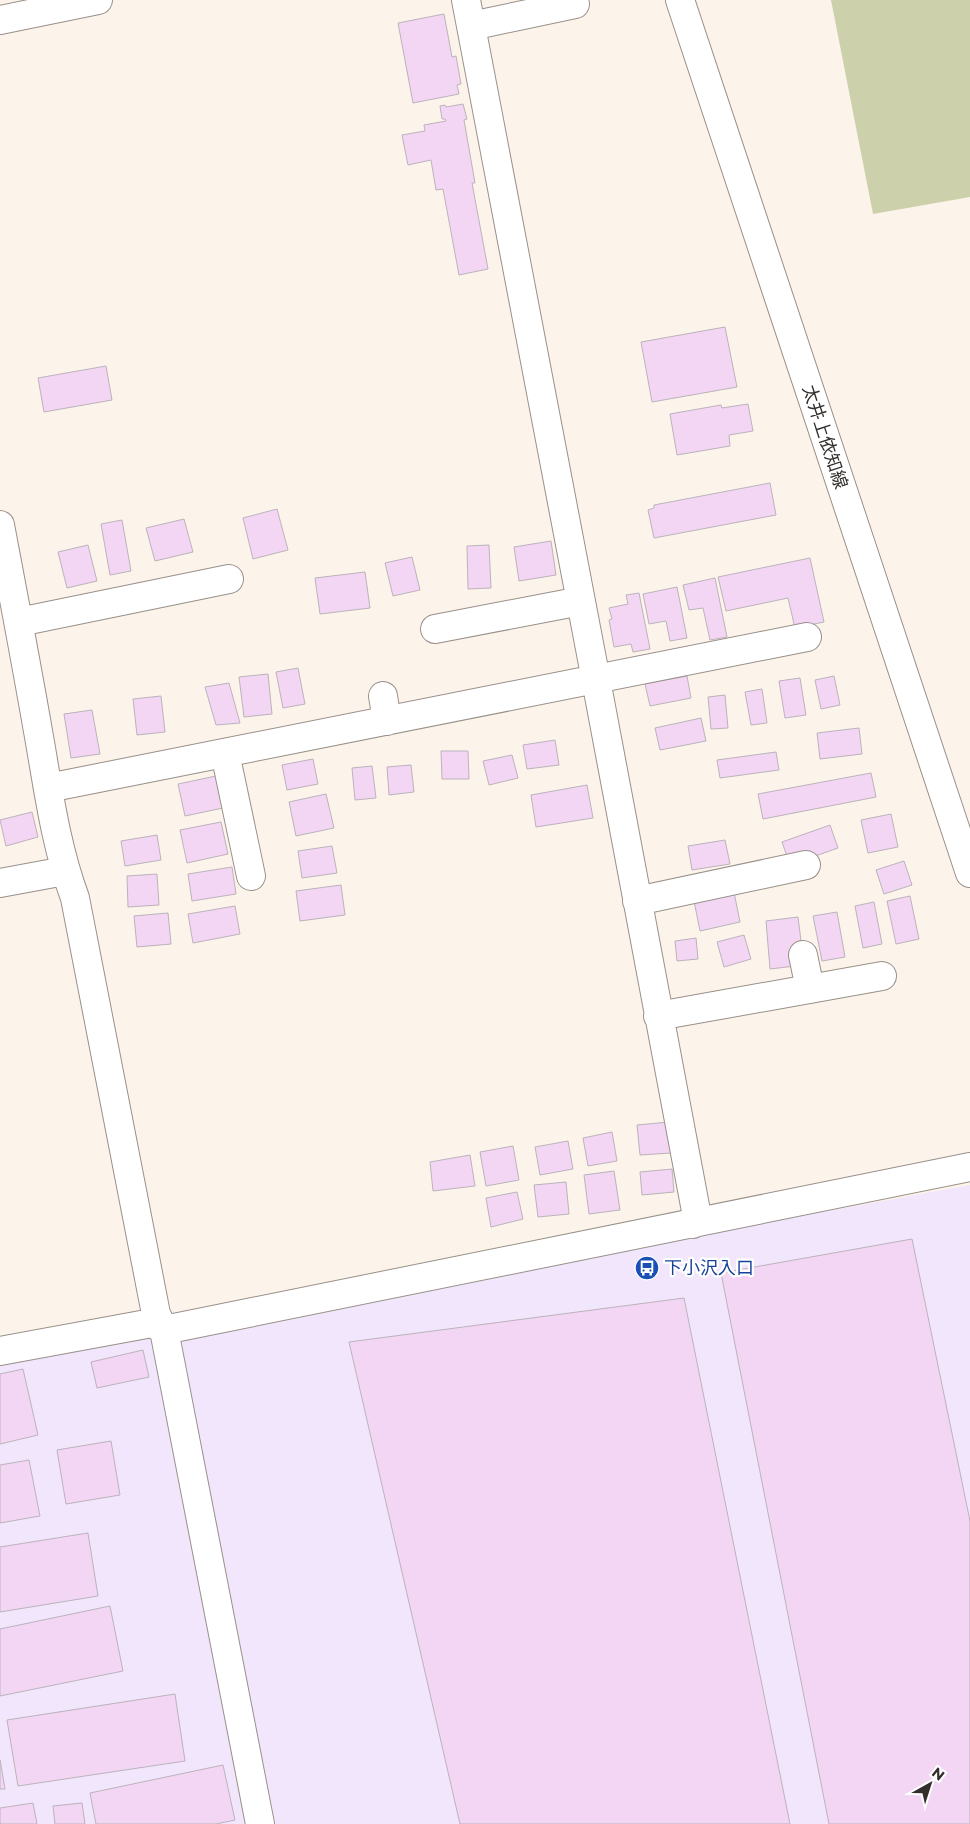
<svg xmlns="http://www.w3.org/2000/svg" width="970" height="1824" viewBox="0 0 970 1824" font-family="Montserrat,'Noto Sans JP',sans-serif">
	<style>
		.industrial { fill: #f1e6fb }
		.green { fill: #cdd1ab }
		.building { fill: #f3d6f4; stroke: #bbb3bb }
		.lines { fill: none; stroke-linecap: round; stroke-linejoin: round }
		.minor-casing { stroke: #989089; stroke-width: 30 }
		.major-casing { stroke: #989089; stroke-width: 30 }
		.minor { stroke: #fff; stroke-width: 28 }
		.major { stroke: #fff; stroke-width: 28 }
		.labels { text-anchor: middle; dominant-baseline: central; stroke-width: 4.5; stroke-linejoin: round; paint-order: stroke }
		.street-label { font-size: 18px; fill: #312e2b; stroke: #fff }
		.transit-label { font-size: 18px; fill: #164399; stroke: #fff; text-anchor: start }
	</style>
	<rect width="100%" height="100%" fill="#fcf3eb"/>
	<path class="industrial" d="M970,1185V1824H0V1363Z"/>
	<path class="green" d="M831,0H970V197L873,214Z"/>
	<path class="building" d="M444,14L452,57L456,56L461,84L457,85L459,94L413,103L398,23Z
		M463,104L467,119L464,120L475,183H472L488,269L459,275L443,189L436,190L431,160L408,165L402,135L425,131L424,125L446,121L445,119H442L440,106L445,105L446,107Z
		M725,327L737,387L652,402L641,342Z
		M106,366L112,400L44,412L38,378Z
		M748,404L753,431L729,435L730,446L677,455L670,414L721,405L722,408Z
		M770,483L776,515L654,538L648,510L654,508V505Z
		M277,509L288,550L253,559L243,518Z
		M184,519L193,552L155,561L146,528Z
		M122,520L131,571L110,575L101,524Z
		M551,541L556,575L519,581L514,547Z
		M88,545L97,581L67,588L58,552Z
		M489,545L491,588L468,589L467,546Z
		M412,557L420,590L393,596L385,563Z
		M810,558L824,622L795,628L788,598L726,611L718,577Z
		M365,572L370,608L320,614L315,578Z
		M715,578L727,637L710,640L703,608L689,610L683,585Z
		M677,587L687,638L670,641L666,621L649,624L643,594Z
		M639,593L650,649L633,652L631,644L614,647L609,620L612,619L609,608L628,604L626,595Z
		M298,668L305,704L283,708L276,672Z
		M268,674L272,714L244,717L239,677Z
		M687,676L691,698L650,706L645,684Z
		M834,676L840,705L821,709L815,680Z
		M800,678L806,715L785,718L779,681Z
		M229,683L240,723L216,725L205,687Z
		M762,689L767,723L751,725L745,692Z
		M725,695L728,728L711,729L708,697Z
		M161,696L165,732L137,735L133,699Z
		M92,710L100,754L71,758L64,714Z
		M701,718L706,741L660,750L655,728Z
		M859,728L862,754L820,759L817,733Z
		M555,740L559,765L527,769L523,745Z
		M441,751H468L469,779H442Z
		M776,752L779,770L720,778L717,760Z
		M512,755L518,778L489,785L483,761Z
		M313,759L318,784L287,790L282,765Z
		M411,765L414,792L389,795L387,767Z
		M372,766L376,798L355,800L352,768Z
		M871,773L876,797L763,819L758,794Z
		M216,776L223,808L185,816L178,784Z
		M587,785L593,818L536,827L531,795Z
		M326,794L334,828L296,836L289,802Z
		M32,812L38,837L6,846L0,820Z
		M891,814L898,847L868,853L861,820Z
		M221,822L228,854L187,863L180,830Z
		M830,825L838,848L790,865L782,842Z
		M157,835L161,860L125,866L121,841Z
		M725,840L730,864L692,870L688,846Z
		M332,846L337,873L302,878L298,851Z
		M904,861L912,885L884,894L876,870Z
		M232,867L236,894L192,901L188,874Z
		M157,874L159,905L128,907L127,876Z
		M341,885L345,915L300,921L296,891Z
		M734,892L740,922L700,931L694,901Z
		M910,896L919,939L896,944L887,901Z
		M874,902L882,944L863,948L855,906Z
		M235,906L240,934L193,943L188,914Z
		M837,912L845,957L822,961L813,916Z
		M168,913L171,944L137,947L134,916Z
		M798,917L804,965L770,969L766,921Z
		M744,935L751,959L724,967L717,942Z
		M696,938L698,959L677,961L675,941Z
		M669,1122L671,1153L640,1155L637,1125Z
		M612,1132L617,1161L588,1166L583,1138Z
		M568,1141L573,1169L540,1175L535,1147Z
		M513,1146L519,1180L486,1186L480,1152Z
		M470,1155L475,1186L433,1191L430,1162Z
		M672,1169L674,1192L642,1195L640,1172Z
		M614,1171L620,1210L589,1214L584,1175Z
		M566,1182L569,1214L538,1217L534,1185Z
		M517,1192L523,1219L491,1227L486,1198Z
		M912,1239L970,1521V1824H829L721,1273Z
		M684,1298L790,1824H460L349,1342Z
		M143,1350L149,1377L97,1388L91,1362Z
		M23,1369L38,1435L0,1444V1374Z
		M111,1441L120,1495L66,1504L57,1450Z
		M29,1460L40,1516L0,1523V1465Z
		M88,1533L98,1596L0,1612V1547Z
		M110,1606L123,1671L0,1696V1629Z
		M175,1694L185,1761L18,1786L7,1720Z
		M0,1760L5,1789H0Z
		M223,1765L235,1820L216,1824H96L90,1793Z
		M33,1803L37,1824H0V1808Z
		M82,1803L85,1824H55L53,1806Z"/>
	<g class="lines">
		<g class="minor-casing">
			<path id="minor" d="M466,0L596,680L696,1211L693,1224
				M0,20L98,0
				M471,26L575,4
				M0,525C13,594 26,662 38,731C48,787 55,844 75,898L156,1314L164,1330
				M19,622L229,579
				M435,629L581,601
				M383,696L387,721
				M225,753L251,876
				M48,788L807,637
				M0,883L65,871
				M637,901L806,865
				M803,955L810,989
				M658,1016L882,976
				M0,1351L152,1323L164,1330
				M260,1824L164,1330L970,1167"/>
		</g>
		<g class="major-casing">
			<path id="major" d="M680,0L970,873"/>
		</g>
		<use href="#minor" class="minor"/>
		<use href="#major" class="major"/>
	</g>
	<defs>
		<g id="bus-disc" transform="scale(1.25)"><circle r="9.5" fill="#1a4fb4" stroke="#fff"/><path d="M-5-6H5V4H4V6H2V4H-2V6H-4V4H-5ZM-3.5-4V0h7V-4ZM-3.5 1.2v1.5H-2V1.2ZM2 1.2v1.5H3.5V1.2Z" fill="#fff"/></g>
	</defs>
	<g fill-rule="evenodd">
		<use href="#bus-disc" x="647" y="1268"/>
	</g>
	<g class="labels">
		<g class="street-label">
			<text transform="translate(825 437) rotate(72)">太井上依知線</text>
		</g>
		<g class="transit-label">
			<text x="664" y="1268">下小沢入口</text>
		</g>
	</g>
	<g transform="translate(930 1784) rotate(39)" stroke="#ffffff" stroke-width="4" paint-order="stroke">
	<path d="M0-4L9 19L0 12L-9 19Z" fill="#312e2b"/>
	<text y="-8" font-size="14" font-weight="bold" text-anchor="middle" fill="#312e2b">N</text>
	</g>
</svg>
